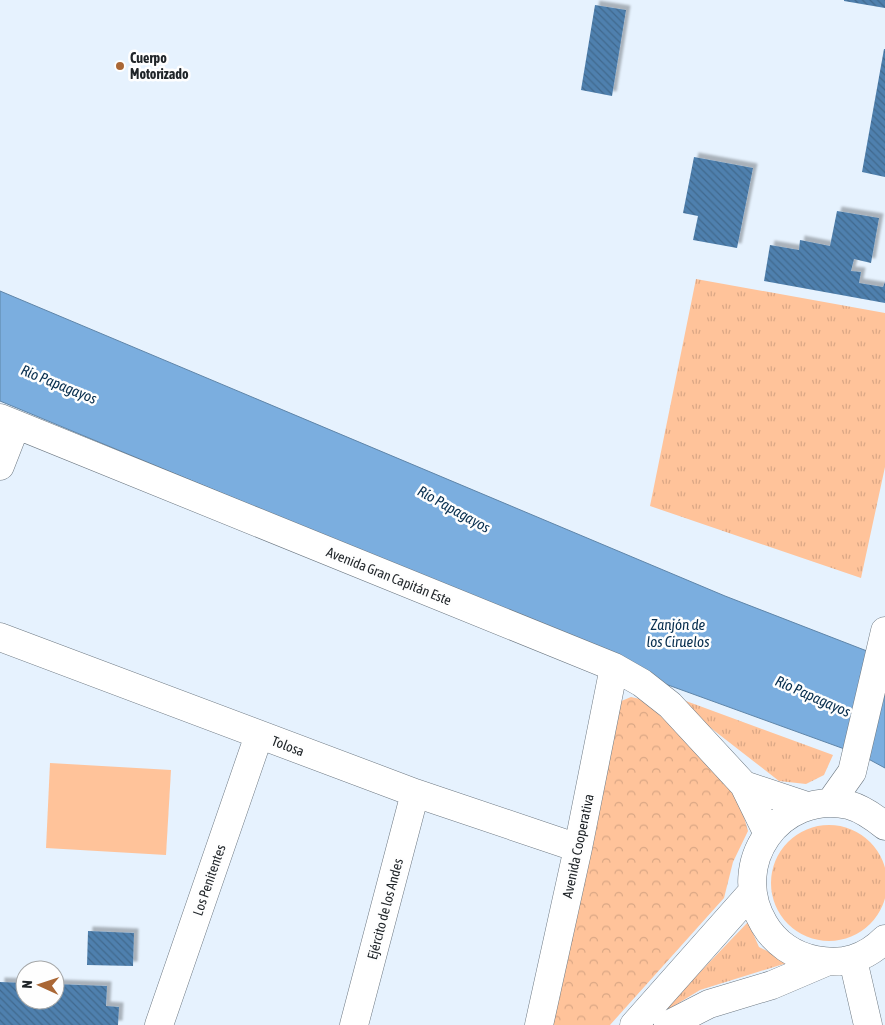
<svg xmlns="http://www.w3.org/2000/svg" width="885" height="1025" viewBox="0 0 885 1025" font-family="'Asap Condensed',sans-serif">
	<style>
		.grass { fill: url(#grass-tufts) }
		.park { fill: url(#park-crowns) }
		.garden { fill: #ffc39a }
		.water { fill: #7baedf; stroke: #5f85a8 }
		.building { fill: url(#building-back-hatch); filter: url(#shadow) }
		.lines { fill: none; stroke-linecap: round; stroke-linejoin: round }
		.minor-casing { stroke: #6d7882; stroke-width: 29 }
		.minor { stroke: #fff; stroke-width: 28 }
		.poi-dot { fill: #aa6735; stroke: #fefefe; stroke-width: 2 }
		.labels { text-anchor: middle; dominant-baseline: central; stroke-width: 5; stroke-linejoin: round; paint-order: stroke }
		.poi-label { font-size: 14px; font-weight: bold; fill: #1f2428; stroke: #fefefe; text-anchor: start }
		.street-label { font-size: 14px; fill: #1f2428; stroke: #fefefe }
		.water-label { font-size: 15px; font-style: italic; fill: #072e4e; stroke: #fefefe }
	</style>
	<defs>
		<pattern id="grass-tufts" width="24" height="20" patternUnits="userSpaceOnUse" patternTransform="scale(1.25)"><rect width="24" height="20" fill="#ffc39a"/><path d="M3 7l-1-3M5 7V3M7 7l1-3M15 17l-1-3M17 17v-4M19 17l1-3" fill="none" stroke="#daa785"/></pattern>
		<pattern id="park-crowns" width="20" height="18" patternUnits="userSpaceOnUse" patternTransform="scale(1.25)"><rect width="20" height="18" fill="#ffc39a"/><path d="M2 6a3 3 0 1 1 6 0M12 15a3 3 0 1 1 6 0" fill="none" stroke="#daa785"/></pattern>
		<pattern id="building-back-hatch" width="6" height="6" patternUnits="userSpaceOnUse" patternTransform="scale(1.25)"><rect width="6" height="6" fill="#4f80ae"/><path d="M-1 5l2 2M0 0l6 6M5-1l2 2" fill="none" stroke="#41698e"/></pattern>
		<filter id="shadow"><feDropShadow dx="4.5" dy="-4.5" stdDeviation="1" flood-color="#0004"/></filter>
	</defs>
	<rect width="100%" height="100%" fill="#e6f2fe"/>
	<path class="grass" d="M696,279L885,313V467L861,578L650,506Z
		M667,694L833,755L824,775L806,784L779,781Z
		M771 883a58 58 0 1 1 116 0a58 58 0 1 1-116 0Z
		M748,922L759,947L790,962L700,990L659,1015Z"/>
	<path class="park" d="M631,697L644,700L736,789L748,831L733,862L724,898L610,1025H552L619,702Z"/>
	<path class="garden" d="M50,763L171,770L166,855L46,848Z"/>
	<path class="water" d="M0,291L725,596L885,658V768L861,755L668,685L248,504L0,401Z"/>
	<path class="building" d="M844,0H885V8L844,1Z
		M595,5L626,10L612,96L581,90Z
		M884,49H885V177L862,172Z
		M694,157L753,168L737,248L693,240L698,216L683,213Z
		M837,211L879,218L871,263L854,259L851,271L861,272L859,283L883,287L885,282V303L764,281L770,245L799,250L800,240L830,246Z
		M88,931L134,933L133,966L87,965Z
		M0,982L25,983V1000H55V984L107,986L106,1006L119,1007L118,1025H0Z"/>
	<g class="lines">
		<g class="minor-casing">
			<path id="minor" d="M0,418L614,667L642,683L670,705L744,785L768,834
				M0,466L16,425
				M0,637L415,793L578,848
				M744,785L807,806
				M830,803L852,772L885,631
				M885,826C874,817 863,809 849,805C779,790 728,864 764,924C775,943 794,956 816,960C843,965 865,959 885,939
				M853,960L868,1025
				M159,1025L259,735
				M354,1025L415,793
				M539,1025L578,848L614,667
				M634,1025L752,892
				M668,1025L709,1004L772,985L826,962"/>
		</g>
		<use href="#minor" class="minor"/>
	</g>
	<circle class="poi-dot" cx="120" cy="66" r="5"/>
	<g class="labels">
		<g class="poi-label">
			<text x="130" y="58">Cuerpo<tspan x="130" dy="16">Motorizado</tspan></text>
		</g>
		<g class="street-label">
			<text transform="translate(389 576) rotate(22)">Avenida Gran Capitán Este</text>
			<text transform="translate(288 746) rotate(21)">Tolosa</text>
			<text transform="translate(578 846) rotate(-78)">Avenida Cooperativa</text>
			<text transform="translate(209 880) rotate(-71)">Los Penitentes</text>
			<text transform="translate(385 909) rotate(-75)">Ejército de los Andes</text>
		</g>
		<g class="water-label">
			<text transform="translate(59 384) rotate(22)">Río Papagayos</text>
			<text transform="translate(454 509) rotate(29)">Río Papagayos</text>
			<text x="678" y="624">Zanjón de<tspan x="678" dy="17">los Ciruelos</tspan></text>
			<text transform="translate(813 696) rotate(24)">Río Papagayos</text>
		</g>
	</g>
	<g transform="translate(40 985) rotate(273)"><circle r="24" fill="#fefefe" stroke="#a5a7a8"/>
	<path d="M0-4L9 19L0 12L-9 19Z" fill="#aa6735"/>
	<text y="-8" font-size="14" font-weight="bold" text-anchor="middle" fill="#1f2428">N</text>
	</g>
</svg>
